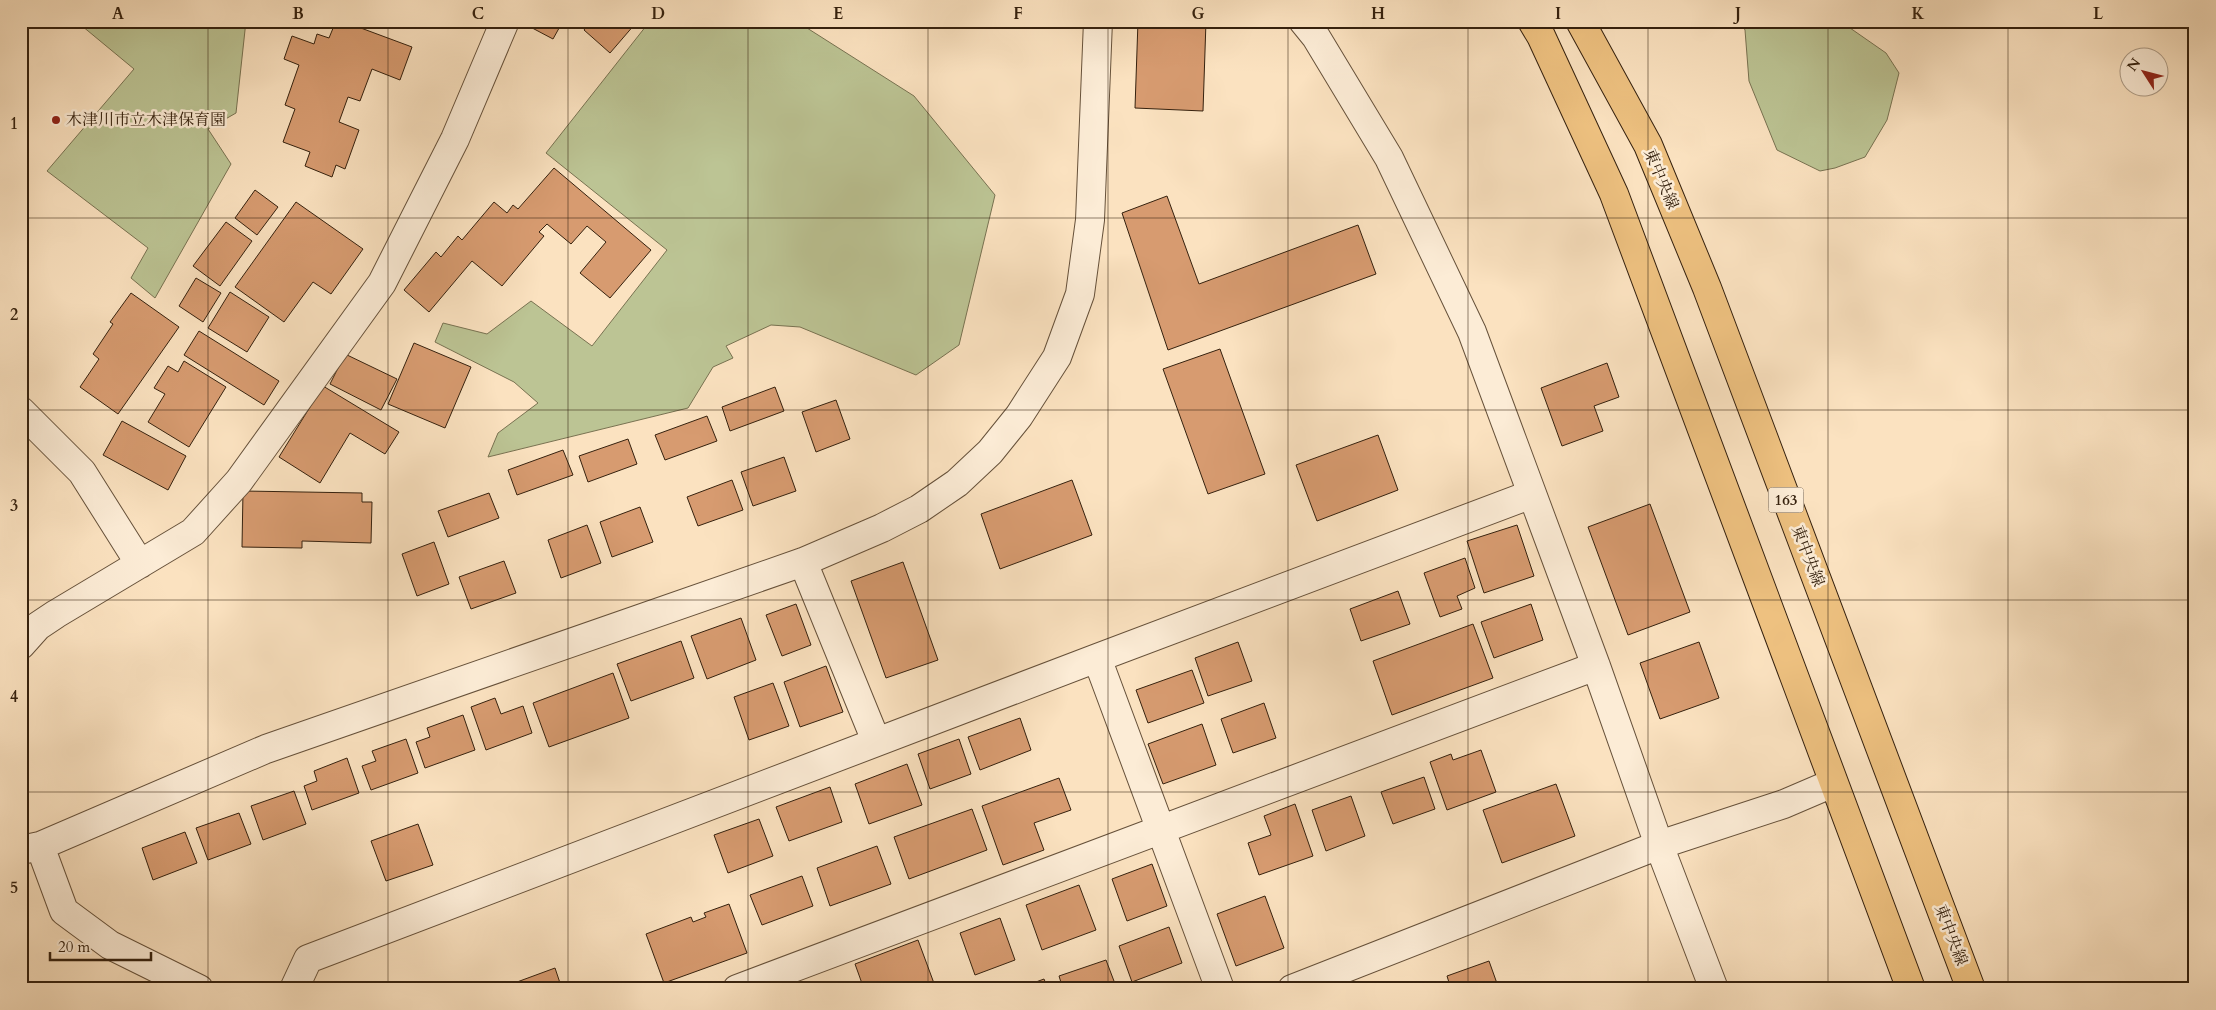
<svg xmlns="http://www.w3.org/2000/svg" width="2216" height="1010" viewBox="0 0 2216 1010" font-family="Cardo,'Noto Serif JP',serif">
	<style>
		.green { fill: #bcc494; stroke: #787251 }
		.building { fill: #d79b70; stroke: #35210e }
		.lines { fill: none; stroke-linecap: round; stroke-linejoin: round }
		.minor-casing { stroke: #66513a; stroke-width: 30 }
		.highway-casing { stroke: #35210e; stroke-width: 30 }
		.minor { stroke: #fcecd6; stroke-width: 28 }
		.highway { stroke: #eec180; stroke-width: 28 }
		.grid { fill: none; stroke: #35210e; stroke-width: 1; stroke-opacity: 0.55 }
		.poi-dot { fill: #8f2418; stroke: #fcecd6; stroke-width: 2 }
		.labels { text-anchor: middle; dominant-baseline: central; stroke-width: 5; stroke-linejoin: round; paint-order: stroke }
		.shield { fill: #fcecd6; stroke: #715e4a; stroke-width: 1 }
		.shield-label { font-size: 15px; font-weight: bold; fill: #35210e }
		.poi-label { font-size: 16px; fill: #35210e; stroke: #fcecd6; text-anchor: start }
		.street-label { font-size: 16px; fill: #35210e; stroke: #fcecd6 }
		.neatline { fill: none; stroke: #35210e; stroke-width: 2 }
		.grid-label { font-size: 16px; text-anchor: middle; font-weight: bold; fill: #35210e }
	</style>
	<rect width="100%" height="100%" fill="#fbe2c0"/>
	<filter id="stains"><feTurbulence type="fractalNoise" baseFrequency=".004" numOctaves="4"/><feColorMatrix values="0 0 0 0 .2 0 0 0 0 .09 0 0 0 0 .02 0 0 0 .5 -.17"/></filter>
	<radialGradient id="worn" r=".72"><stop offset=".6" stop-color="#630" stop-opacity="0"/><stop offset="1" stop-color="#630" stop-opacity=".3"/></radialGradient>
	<path class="green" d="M76,21H246L236,113L208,129L231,164L155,298L131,278L148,248L47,171L134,69Z
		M650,21H796L914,96L995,195L959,345L916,375L800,327L771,325L726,346L733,358L713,367L688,408L488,457L498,433L538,403L514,382L435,342L443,323L487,334L531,301L592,346L667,250L546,153Z
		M1740,21H1840L1886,53L1899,73L1887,120L1865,157L1835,168L1820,171L1777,150L1749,81L1745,30Z"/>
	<path class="building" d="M336,21H342L412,47L400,80L372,69L360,101L348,97L339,122L359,130L345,169L336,165L332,177L305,166L310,152L283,142L295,109L285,105L299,65L284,59L292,36L314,44L317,34L329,38Z
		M519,21H563L553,39Z
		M591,21H632L635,24L610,53L584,30Z
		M1138,21H1206L1203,111L1135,108Z
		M554,168L651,250L610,298L580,273L606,242L587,226L571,244L547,224L539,232L544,236L502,286L472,261L429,312L404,290L436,252L441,257L458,236L462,240L494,202L507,213L513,205L518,209Z
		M255,190L278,207L257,235L235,218Z
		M1167,196L1199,284L1358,225L1376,274L1168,350L1122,213Z
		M296,202L363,249L331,294L313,282L284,322L235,287Z
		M226,222L252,241L220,286L193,266Z
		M196,278L221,293L203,322L179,306Z
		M230,292L269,317L247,352L208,328Z
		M131,293L179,327L118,414L80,387L99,359L93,354L113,324L110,322Z
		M199,331L279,381L264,405L184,355Z
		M414,343L471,367L445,428L388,404Z
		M1220,349L1265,474L1208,494L1163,369Z
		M345,354L397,379L381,410L330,384Z
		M184,361L226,387L189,447L148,422L165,394L154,388L168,366L178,372Z
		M1607,363L1619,397L1594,406L1603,431L1562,446L1541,388Z
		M323,386L399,432L385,454L350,433L320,483L279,457Z
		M775,387L784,411L730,431L722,407Z
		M836,400L850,439L816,452L802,412Z
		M707,416L717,441L665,460L655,435Z
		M122,421L186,456L168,490L103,455Z
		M1378,435L1398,490L1317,521L1296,465Z
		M628,439L637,464L588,482L579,456Z
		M563,450L573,475L517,495L508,470Z
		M784,457L796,491L753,506L741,472Z
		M732,480L743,510L698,526L687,497Z
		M1072,480L1092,535L1000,569L981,514Z
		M243,491L362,493V502H372L371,543L302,541V548L242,547Z
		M489,493L499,518L448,537L438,511Z
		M1650,504L1690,612L1628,635L1588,527Z
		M640,507L653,542L612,557L600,522Z
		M587,525L601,563L561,578L548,540Z
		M1517,525L1534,576L1484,593L1467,541Z
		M434,542L449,584L417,596L402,554Z
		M1465,558L1475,588L1457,596L1462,609L1440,617L1424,573Z
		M504,561L516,593L471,609L459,577Z
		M903,562L938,660L886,678L851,581Z
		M1398,591L1410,624L1361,641L1350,609Z
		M796,604L811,645L782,656L766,615Z
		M1531,604L1543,640L1494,658L1481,622Z
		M741,618L756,660L707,679L691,636Z
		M1473,624L1493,678L1392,715L1373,661Z
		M681,641L694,678L631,701L617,664Z
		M1238,642L1252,681L1208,696L1195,658Z
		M1699,642L1719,698L1660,719L1640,663Z
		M826,666L843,712L800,727L784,682Z
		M1192,670L1204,703L1148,723L1136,690Z
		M613,673L629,718L549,747L533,703Z
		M773,683L789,726L749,740L734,697Z
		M495,698L501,714L523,706L532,733L486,750L471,707Z
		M1264,703L1276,738L1233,753L1221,719Z
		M463,715L475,750L425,768L416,742L430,737L427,728Z
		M1020,718L1031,750L980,770L968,737Z
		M1202,724L1216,765L1163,784L1148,744Z
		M406,739L418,773L371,790L362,766L376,761L372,751Z
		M959,739L971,774L930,789L918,754Z
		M1481,750L1496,792L1447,810L1430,762L1451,754L1453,760Z
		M347,758L359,793L312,810L304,786L317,781L314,771Z
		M907,764L922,805L869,824L855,784Z
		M1424,777L1435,809L1393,824L1381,792Z
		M1059,778L1071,810L1034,823L1044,850L1003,865L982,806Z
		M1556,784L1575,836L1502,863L1483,810Z
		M830,787L842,822L789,841L776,807Z
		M294,791L306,824L263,840L251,806Z
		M1351,796L1365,836L1326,851L1312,810Z
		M1295,804L1313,856L1259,875L1248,843L1271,835L1264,816Z
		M972,809L987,850L909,879L894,837Z
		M239,813L251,844L208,860L196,828Z
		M759,819L773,856L728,873L714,835Z
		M418,824L433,865L386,881L371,841Z
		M185,832L197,863L153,880L142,848Z
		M877,846L891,884L830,906L817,868Z
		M1152,864L1167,906L1127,921L1112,879Z
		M802,876L813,906L762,925L750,895Z
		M1079,885L1096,930L1042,950L1026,905Z
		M1265,896L1284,948L1236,966L1217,914Z
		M729,904L747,953L664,983L646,934L691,917L693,922L706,917L704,913Z
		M1000,918L1015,960L975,975L960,933Z
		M1169,927L1182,963L1132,982L1119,946Z
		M918,940L935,986L928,989H864L855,964Z
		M1106,960L1117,989H1063L1059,976Z
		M1489,961L1499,989H1451L1447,976Z
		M555,968L562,989H519L517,982Z
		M1044,979L1048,989H1017Z
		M1427,983L1429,989H1412Z"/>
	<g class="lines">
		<g class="minor-casing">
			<path id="minor" d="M1303,21L1316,37L1389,158L1472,332L1596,666L1659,845L1714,989
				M21,411L82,472L140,564
				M803,562L876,741
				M21,645L38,626L56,614L193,532L239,481L382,283L455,139L505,21
				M1097,658L1220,989
				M40,846L64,911L110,945L199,989
				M21,850L40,846L266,749L803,562L882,528L919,509L957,483L990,452L1019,416L1057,357L1080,294L1090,220L1098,21
				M294,989L308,959L1097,658L1532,494
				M737,989L1596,666
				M1292,989L1659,845L1784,804L1833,783"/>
		</g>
		<g class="highway-casing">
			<path id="highway" d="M1532,21L1541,36L1614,194L1911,989
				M1580,21L1648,145L1707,288L1971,989"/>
		</g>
		<use href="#minor" class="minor"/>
		<use href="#highway" class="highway"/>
	</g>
	<path class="grid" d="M208,21V989M388,21V989M568,21V989M748,21V989M928,21V989M1108,21V989M1288,21V989M1468,21V989M1648,21V989M1828,21V989M2008,21V989M21,218H2195M21,410H2195M21,600H2195M21,792H2195"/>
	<circle class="poi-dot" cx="56" cy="120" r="5"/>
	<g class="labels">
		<rect class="shield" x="1768.5" y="487.5" width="35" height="25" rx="4"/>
		<g class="shield-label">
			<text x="1786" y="500">163</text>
		</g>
		<g class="poi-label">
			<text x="66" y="120">木津川市立木津保育園</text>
		</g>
		<g class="street-label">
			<text transform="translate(1661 179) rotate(67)">東中央線</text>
			<text transform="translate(1808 556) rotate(69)">東中央線</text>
			<text transform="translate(1951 935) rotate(69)">東中央線</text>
		</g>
	</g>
	<rect width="2216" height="1010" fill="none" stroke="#fbe2c0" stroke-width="55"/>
	<g transform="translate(2144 72) rotate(306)"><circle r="24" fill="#fcecd6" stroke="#ac9b86"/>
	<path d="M0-4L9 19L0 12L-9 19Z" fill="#8f2418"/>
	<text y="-8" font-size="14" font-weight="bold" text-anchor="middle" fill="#35210e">N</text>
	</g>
	<path d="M50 952v8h101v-8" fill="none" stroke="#35210e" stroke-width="2.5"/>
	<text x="58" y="952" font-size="15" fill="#35210e" stroke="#fcecd6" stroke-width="4" paint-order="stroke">20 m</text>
	<rect x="28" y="28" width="2160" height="954" class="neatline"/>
	<g class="grid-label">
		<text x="118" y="19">A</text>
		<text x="298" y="19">B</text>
		<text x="478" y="19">C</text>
		<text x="658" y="19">D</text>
		<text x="838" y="19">E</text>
		<text x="1018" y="19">F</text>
		<text x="1198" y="19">G</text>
		<text x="1378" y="19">H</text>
		<text x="1558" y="19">I</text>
		<text x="1738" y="19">J</text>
		<text x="1918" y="19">K</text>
		<text x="2098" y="19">L</text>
		<text x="14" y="129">1</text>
		<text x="14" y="320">2</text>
		<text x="14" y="511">3</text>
		<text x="14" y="702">4</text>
		<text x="14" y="893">5</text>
	</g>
	<rect width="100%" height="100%" filter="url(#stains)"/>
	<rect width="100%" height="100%" fill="url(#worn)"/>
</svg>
